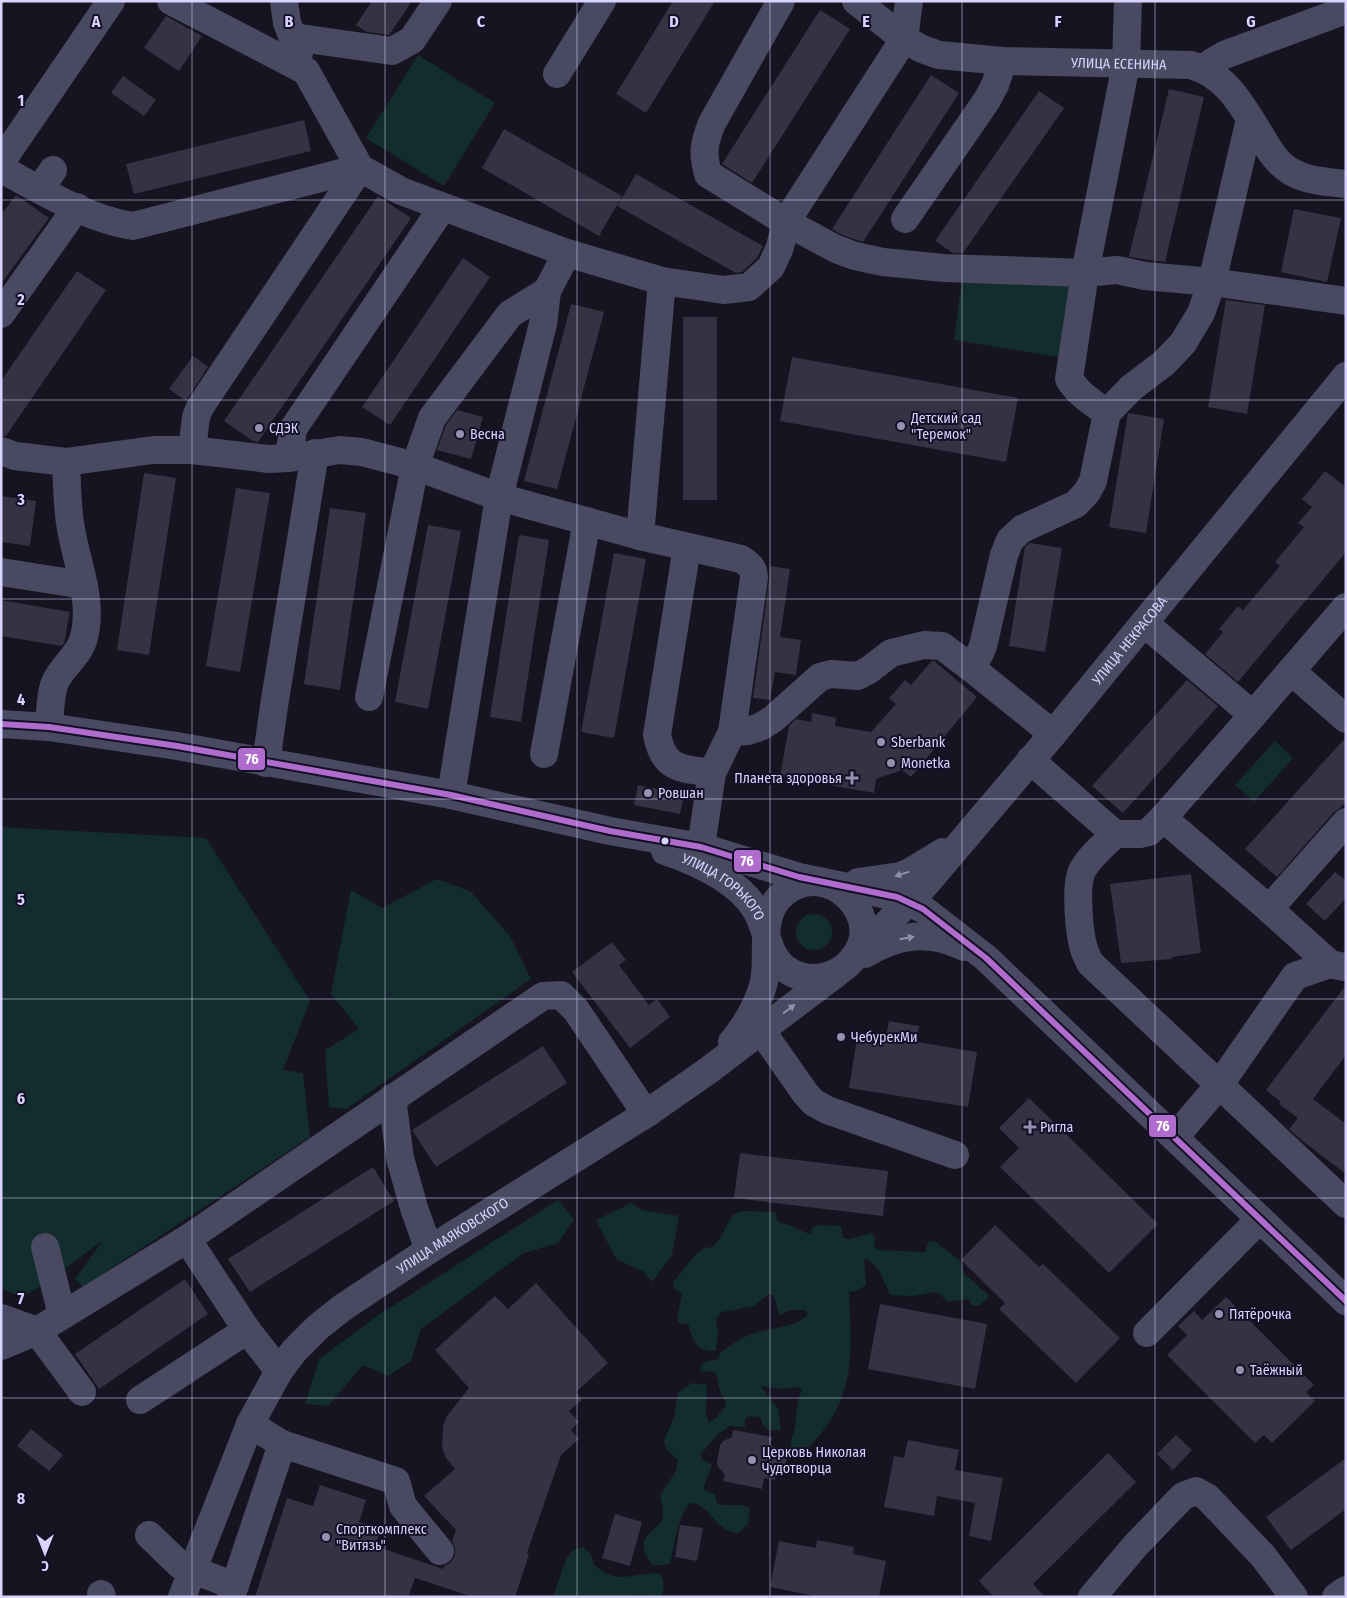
<svg xmlns="http://www.w3.org/2000/svg" width="1347" height="1598" viewBox="0 0 1347 1598" font-family="'Fira Sans Condensed',sans-serif">
	<style>
		.green { fill: #132c2d }
		.building { fill: #343243 }
		.lines { fill: none; stroke-linecap: round; stroke-linejoin: round }
		.minor { stroke: #4a4962; stroke-width: 28 }
		.bus-1-casing { stroke: #130f26; stroke-width: 10 }
		.bus-1 { stroke: #b06ccc; stroke-width: 6 }
		.oneway { fill: #928eb0 }
		.grid { fill: none; stroke: #d9d4ff; stroke-width: 1; stroke-opacity: 0.55 }
		.poi-dot { fill: #9591b1; stroke: #130f26; stroke-width: 2 }
		.bus-dot { fill: #d9d4ff; stroke: #130f26; stroke-width: 2 }
		.labels { text-anchor: middle; dominant-baseline: central; stroke-width: 4; stroke-linejoin: round; paint-order: stroke }
		.street-label { font-size: 14px; fill: #d9d4ff; stroke: #130f26 }
		.poi-label { font-size: 14px; fill: #d9d4ff; stroke: #130f26; text-anchor: start }
		.grid-label { font-size: 16px; text-anchor: middle; font-weight: bold; fill: #d9d4ff; stroke: #130f26; stroke-width: 4; stroke-linejoin: round; paint-order: stroke }
		.line-badge { stroke: #130f26; stroke-width: 2 }
		.badge-label { font-size: 14px; text-anchor: middle; font-weight: bold; fill: #fff }
	</style>
	<rect width="100%" height="100%" fill="#161421"/>
	<path class="green" d="M418,55L495,103L444,186L366,138Z
		M962,280L1077,285L1064,358L954,340Z
		M1275,741L1293,758L1254,802L1235,785Z
		M1,827L206,838L310,1001L283,1070L303,1073L310,1137L83,1287L75,1279L103,1240L53,1278L22,1298L1,1288Z
		M437,879L470,891L510,936L531,979L346,1109L329,1107L325,1050L359,1029L331,994L351,890L382,908Z
		M796 932a18 18 0 1 1 36 0a18 18 0 1 1-36 0Z
		M558,1200L574,1219L558,1243L524,1253L421,1329L411,1361L388,1376L363,1365L328,1406L305,1404L319,1359L377,1316Z
		M631,1203L642,1210L679,1216L672,1255L652,1282L644,1272L616,1259L596,1220Z
		M748,1211L776,1212L777,1220L780,1223C791,1223 800,1232 811,1234L812,1228L818,1225L841,1226L843,1238L849,1239L872,1233L875,1238L874,1246L879,1250L925,1252L928,1243L934,1241L960,1260L964,1273L988,1295V1298L980,1305L971,1306L969,1299L947,1302L940,1294L934,1292L914,1296L890,1295L879,1270L867,1259L864,1260L866,1285L857,1291L849,1292C851,1345 857,1387 822,1432C815,1440 810,1449 800,1453L791,1448C790,1440 793,1435 795,1427C797,1415 796,1402 802,1390L797,1387L782,1389L760,1386L778,1408L781,1429L779,1430H769L762,1425V1420L759,1417L749,1416L745,1419V1427L730,1426L718,1434L701,1454V1458L712,1465C710,1474 704,1481 704,1490L715,1494L717,1503C729,1508 738,1502 750,1508L748,1524L738,1533C716,1533 710,1503 690,1503C678,1516 674,1547 670,1564L653,1566C650,1562 646,1557 645,1552C638,1532 663,1529 663,1515C664,1508 661,1501 660,1495L676,1471L678,1460L666,1449L664,1441L674,1417L678,1393L692,1383L707,1385L706,1415L709,1422L716,1418L726,1405C725,1399 723,1398 721,1393C717,1386 720,1379 714,1372L700,1371L703,1362L719,1359L720,1353C733,1343 745,1335 762,1331C779,1326 795,1328 808,1314L805,1310H791L779,1315L774,1296L769,1294L754,1306L722,1312L716,1319L718,1331L716,1351C695,1351 694,1342 688,1324H681L677,1320L682,1294L673,1287V1283L693,1257L704,1248L712,1247L719,1240L732,1216L738,1212Z
		M583,1547L591,1554L594,1565C599,1568 603,1572 608,1574C624,1582 644,1570 661,1574L664,1584L662,1597L637,1595L636,1597H553L566,1559L573,1550Z"/>
	<path class="building" d="M372,1H412L389,35L367,32L356,25Z
		M673,1H715L646,113L616,94Z
		M820,10L850,29L752,183L722,164Z
		M166,16L202,36L179,71L144,48Z
		M931,75L959,93L863,242L842,235L832,229Z
		M123,76L156,100L144,116L111,93Z
		M1169,89L1204,97L1165,262L1129,257Z
		M1039,91L1064,108L963,253H953L935,241Z
		M304,120L311,151L134,194L126,164Z
		M504,129L622,196L599,236L482,168Z
		M636,174L763,246L757,258L742,272L736,273L617,206Z
		M16,195L49,218L1,284V215Z
		M378,196L411,218L258,442L253,441L224,421Z
		M1294,209L1341,218L1327,282L1281,272Z
		M463,258L490,277L390,425L362,407Z
		M77,271L106,290L6,436H1V381Z
		M1226,300L1265,305L1247,414L1208,407Z
		M571,304L604,312L557,489L524,481Z
		M683,317H717V500H683Z
		M193,356L208,367L186,401L169,389Z
		M792,357L1018,398L1006,462L780,421Z
		M457,410L483,417L471,459L437,450L446,425Z
		M1128,413L1164,419L1146,533L1109,527Z
		M1325,471L1346,487V552L1238,682L1205,654L1223,632L1219,629L1238,606L1243,610L1280,566L1275,562L1304,527L1298,523L1312,507L1302,499Z
		M144,473L176,478L149,655L117,650Z
		M236,488L270,493L240,672L206,666Z
		M1,496L36,501L30,546L1,542Z
		M330,508L366,513L340,690L304,684Z
		M428,525L461,531L428,709L395,702Z
		M519,535L549,540L521,722L490,717Z
		M1030,543L1062,548L1045,652L1009,646L1025,547Z
		M614,553L646,559L614,738L581,732Z
		M770,566L790,569L780,637L801,640L796,675L775,672L770,700L753,698L769,580Z
		M1,600L70,612L64,643L62,646L1,636Z
		M932,661H934L977,697L911,777L902,770L876,779L874,793L780,776L789,726L796,719L811,722L812,713L836,718L835,726L871,732L896,704L889,698L905,680L911,685Z
		M1187,680L1218,706L1123,813L1092,786Z
		M1346,737V803L1334,812L1277,877L1245,849Z
		M638,785L684,795L680,814L634,805Z
		M1335,872L1346,881V898L1325,921L1306,904Z
		M1191,874L1201,953L1171,957L1172,959L1121,963L1110,884Z
		M612,942L626,960L619,965L649,1005L657,999L670,1017L630,1048L572,972Z
		M1346,985V1055L1313,1099L1346,1124V1174L1300,1139L1289,1129L1298,1118L1279,1104L1281,1102L1266,1090Z
		M889,1021L919,1026L917,1042L977,1052L968,1107L849,1088L858,1032L886,1037Z
		M543,1046L567,1083L436,1167L412,1130Z
		M1029,1098L1158,1224L1109,1273L1000,1167L1019,1148L999,1128Z
		M740,1153L888,1171L883,1216L734,1198Z
		M373,1167L394,1201L250,1292L228,1259Z
		M995,1225L1039,1267L1043,1264L1120,1338L1076,1383L999,1309L1005,1303L961,1260Z
		M185,1279L208,1314L99,1389L75,1354Z
		M536,1283L608,1363L576,1392L582,1400L569,1411L579,1422L571,1430L579,1439L561,1455L527,1553L529,1554L515,1597H473L415,1578L408,1597H255L287,1498L313,1506L320,1485L366,1500L359,1522L381,1529L375,1546L443,1569L444,1566L450,1563L455,1556V1548L452,1541L456,1530L424,1496L455,1469L446,1458L442,1448L443,1426L447,1416L469,1388L435,1350L495,1296L508,1309Z
		M1226,1297L1314,1385L1306,1392L1315,1401L1272,1443L1264,1435L1255,1443L1167,1355L1187,1335L1178,1326L1194,1311L1202,1320Z
		M880,1304L987,1324L975,1389L868,1369Z
		M31,1429L63,1455L49,1471L17,1446Z
		M733,1430L772,1437L770,1446L780,1448L779,1456L787,1457L784,1475L776,1474L775,1480L764,1478L762,1489L723,1481L725,1474L718,1467L717,1462L720,1445L723,1441L732,1437Z
		M1176,1435L1192,1450L1173,1470L1157,1454Z
		M908,1440L959,1450L955,1470L1003,1478L991,1541L969,1536L975,1503L937,1496L934,1516L884,1507L894,1456L904,1458Z
		M1108,1453L1136,1482L1033,1584L1045,1597H994L979,1581Z
		M1346,1458V1509L1291,1550L1266,1517Z
		M615,1514L642,1522L630,1566L602,1558Z
		M680,1525L703,1528L697,1561L675,1557Z
		M817,1540L854,1547L853,1554L886,1561L879,1597H820L770,1587L779,1541L816,1548Z"/>
	<g class="lines">
		<g class="minor">
			<path d="M171,1L306,71L360,168L401,191L567,253L662,281L724,290L749,287L771,267L780,247L786,222L904,39L909,1"/>
			<path d="M284,1L287,23L299,53"/>
			<path d="M781,1L712,123C704,143 702,152 708,174L786,222L836,249L855,256L883,262L944,268L1085,273L1069,379C1078,394 1093,403 1107,413L1093,481L1087,492L1076,504L1022,529L1010,540L1004,555L983,646L979,655L970,667L1053,734"/>
			<path id="s1" d="M856,1L904,39L922,49L939,55L1003,61L1191,65C1228,76 1242,106 1261,136C1269,150 1277,163 1290,171C1306,181 1328,182 1346,184"/>
			<path d="M1128,1L1126,64L1085,273L1117,270L1145,276L1212,282L1346,301"/>
			<path d="M293,37L392,51L412,40L438,1"/>
			<path d="M1204,69L1212,62L1224,55L1346,10"/>
			<path d="M557,74L602,1"/>
			<path d="M1,162L111,1"/>
			<path d="M1,169C43,191 87,219 133,226L360,168"/>
			<path d="M40,189L53,170"/>
			<path d="M905,219L987,100L995,85L1003,61"/>
			<path d="M1,314L77,207"/>
			<path d="M1107,413L1131,388L1164,363L1183,343L1201,313L1212,282L1250,119"/>
			<path d="M192,450L196,417L200,407L360,168"/>
			<path d="M1,451L15,456L66,462L153,450H192L269,459L289,458L340,450L362,452L415,466L499,497L640,536L741,559C749,564 754,568 754,578L732,732L712,773L701,847"/>
			<path d="M289,458L293,429L442,208"/>
			<path d="M640,536L662,281"/>
			<path d="M687,547L657,735C664,771 682,768 712,773"/>
			<path d="M1,572L84,585"/>
			<path d="M1144,623L1253,715L1346,607"/>
			<path d="M1291,671L1346,719"/>
			<path d="M369,697L415,466L432,418L510,314L547,291"/>
			<path d="M1,724L49,727L177,746L451,795L610,831L701,847L799,877L897,897L923,909L986,958L1346,1301"/>
			<path d="M49,727C50,714 50,698 54,685C60,667 80,656 84,637C94,599 75,560 70,523C67,503 67,482 66,462"/>
			<path d="M732,732L748,731L760,727L773,719L820,677L831,674L858,676L869,670L891,653L924,645L942,646L970,667"/>
			<path d="M544,754L587,521"/>
			<path d="M1030,760L1115,834H1141L1149,832L1163,818L1253,715"/>
			<path d="M266,763L274,706L315,453"/>
			<path d="M451,795L499,497L543,324L547,291L567,253"/>
			<path d="M1163,818L1269,909L1346,822"/>
			<path d="M1115,834C1104,845 1089,857 1082,871C1075,885 1079,933 1084,949C1085,953 1088,958 1090,963L1346,1204"/>
			<path id="s2" d="M665,851C697,862 738,880 756,910C768,930 766,955 787,970C808,984 835,979 852,960C889,918 828,857 784,893C757,915 770,952 764,982C758,1005 747,1024 732,1042"/>
			<path d="M858,882L900,876L910,872L943,852"/>
			<path d="M1269,909L1330,964L1344,967"/>
			<path d="M865,954C898,934 929,930 964,947"/>
			<path id="s3" d="M854,957L925,885L1053,734L1346,376"/>
			<path d="M761,1030L805,1093L813,1102L827,1110L955,1155"/>
			<path d="M392,1098L400,1158L414,1208L429,1250"/>
			<path d="M1175,1137L1220,1084L1295,976L1330,964"/>
			<path d="M187,1239L543,996L561,995L576,1010L646,1114"/>
			<path d="M45,1247L62,1315"/>
			<path d="M1,1318L37,1331L82,1392"/>
			<path d="M1147,1333L1260,1219"/>
			<path d="M1,1346L37,1331L187,1239L247,1330L279,1371"/>
			<path d="M140,1400L247,1330"/>
			<path d="M250,1424L282,1444L396,1481L403,1506L440,1551"/>
			<path d="M149,1535L180,1565L235,1586"/>
			<path d="M101,1594L102,1597"/>
			<path id="s4" d="M182,1597L250,1424L279,1371L294,1351L318,1327L342,1308L429,1250L646,1114L709,1070L838,972"/>
			<path d="M231,1597L282,1444"/>
			<path d="M1092,1597L1135,1546L1183,1496L1196,1491L1207,1497L1263,1556L1294,1597"/>
			<path d="M1336,1597L1346,1590"/>
		</g>
		<g class="bus-1-casing">
			<path id="bus-1" d="M1,724L49,727L177,746L451,795L610,831L701,847L799,877L897,897L923,909L986,958L1346,1301"/>
		</g>
		<use href="#bus-1" class="bus-1"/>
	</g>
	<defs><path id="oneway-solid" d="M-6-.8H1V-3.2L6.5 0L1 3.2V.8H-6Z" transform="scale(1.25)"/></defs>
	<g class="oneway">
		<use href="#oneway-solid" transform="translate(902 874) rotate(162)"/>
		<use href="#oneway-solid" transform="translate(907 938) rotate(-10)"/>
		<use href="#oneway-solid" transform="translate(789 1009) rotate(-37)"/>
	</g>
	<path class="grid" d="M192,1V1597M385,1V1597M577,1V1597M770,1V1597M962,1V1597M1155,1V1597M1,200H1346M1,400H1346M1,599H1346M1,799H1346M1,999H1346M1,1198H1346M1,1398H1346"/>
	<g class="poi-dot">
		<circle cx="901" cy="426" r="5"/>
		<circle cx="259" cy="428" r="5"/>
		<circle cx="460" cy="434" r="5"/>
		<circle cx="881" cy="742" r="5"/>
		<circle cx="891" cy="763" r="5"/>
		<path d="M849.5 770.5h5v5h5v5h-5v5h-5v-5h-5v-5h5z"/>
		<circle cx="648" cy="793" r="5"/>
		<circle cx="841" cy="1037" r="5"/>
		<path d="M1027.5 1119.5h5v5h5v5h-5v5h-5v-5h-5v-5h5z"/>
		<circle cx="1219" cy="1314" r="5"/>
		<circle cx="1240" cy="1370" r="5"/>
		<circle cx="752" cy="1460" r="5"/>
		<circle cx="326" cy="1537" r="5"/>
	</g>
	<circle class="bus-dot" cx="665" cy="841" r="4.5"/>
	<g class="labels">
		<g class="street-label">
			<text stroke="none"><textPath href="#s1" startOffset="280">УЛИЦА ЕСЕНИНА</textPath></text>
			<text stroke="none"><textPath href="#s3" startOffset="420">УЛИЦА НЕКРАСОВА</textPath></text>
			<text stroke="none"><textPath href="#s2" startOffset="70">УЛИЦА ГОРЬКОГО</textPath></text>
			<text stroke="none"><textPath href="#s4" startOffset="468">УЛИЦА МАЯКОВСКОГО</textPath></text>
		</g>
		<g class="poi-label">
			<text x="911" y="418">Детский сад<tspan x="911" dy="16">"Теремок"</tspan></text>
			<text x="269" y="428">СДЭК</text>
			<text x="470" y="434">Весна</text>
			<text x="891" y="742">Sberbank</text>
			<text x="901" y="763">Monetka</text>
			<text x="842" y="778" text-anchor="end">Планета здоровья</text>
			<text x="658" y="793">Ровшан</text>
			<text x="851" y="1037">ЧебурекМи</text>
			<text x="1040" y="1127">Ригла</text>
			<text x="1229" y="1314">Пятёрочка</text>
			<text x="1250" y="1370">Таёжный</text>
			<text x="762" y="1452">Церковь Николая<tspan x="762" dy="16">Чудотворца</tspan></text>
			<text x="336" y="1529">Спорткомплекс<tspan x="336" dy="16">"Витязь"</tspan></text>
		</g>
	</g>
	<g class="grid-label">
		<text x="96" y="27">A</text>
		<text x="289" y="27">B</text>
		<text x="481" y="27">C</text>
		<text x="674" y="27">D</text>
		<text x="866" y="27">E</text>
		<text x="1058" y="27">F</text>
		<text x="1251" y="27">G</text>
		<text x="21" y="106">1</text>
		<text x="21" y="305">2</text>
		<text x="21" y="505">3</text>
		<text x="21" y="705">4</text>
		<text x="21" y="905">5</text>
		<text x="21" y="1104">6</text>
		<text x="21" y="1304">7</text>
		<text x="21" y="1504">8</text>
	</g>
	<g class="line-badge">
		<rect x="237" y="747" width="29" height="24" rx="5" fill="#b06ccc"/>
		<rect x="733" y="849" width="29" height="24" rx="5" fill="#b06ccc"/>
		<rect x="1148" y="1114" width="29" height="24" rx="5" fill="#b06ccc"/>
	</g>
	<g class="badge-label">
		<text x="252" y="764">76</text>
		<text x="747" y="866">76</text>
		<text x="1163" y="1131">76</text>
	</g>
	<rect width="1347" height="1598" fill="none" stroke="#d9d4ff" stroke-width="5"/>
	<g transform="translate(45 1553) rotate(180)" stroke="#130f26" stroke-width="4" paint-order="stroke">
	<path d="M0-4L9 19L0 12L-9 19Z" fill="#d9d4ff"/>
	<text y="-8" font-size="14" font-weight="bold" text-anchor="middle" fill="#d9d4ff">С</text>
	</g>
</svg>
